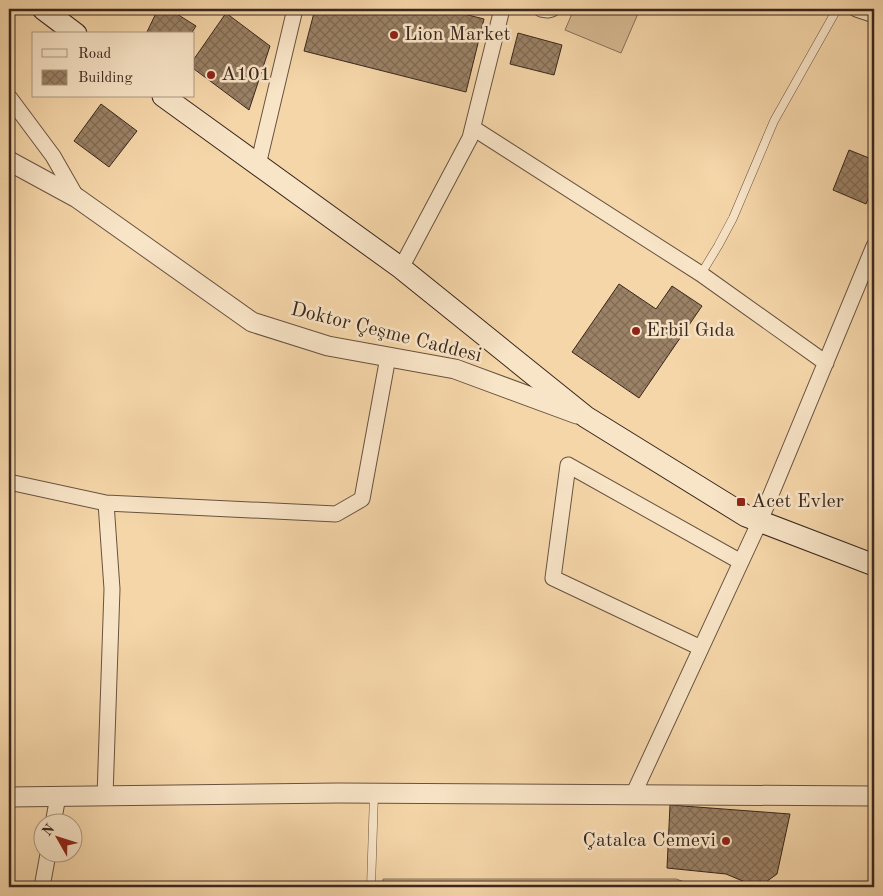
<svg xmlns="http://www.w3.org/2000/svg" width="883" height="896" viewBox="0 0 883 896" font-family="'Old Standard TT',serif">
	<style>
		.cemetery { fill: url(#cemetery-stones); stroke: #877057 }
		.garden { fill: #d5b891; stroke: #877057 }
		.building { fill: url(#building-cross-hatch); stroke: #39271d }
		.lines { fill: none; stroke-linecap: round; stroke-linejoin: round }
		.service-casing { stroke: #685340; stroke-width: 9 }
		.minor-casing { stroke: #685340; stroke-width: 17 }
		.tertiary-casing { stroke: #685340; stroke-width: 21 }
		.secondary-casing { stroke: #39271d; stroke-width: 23 }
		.service { stroke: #f8e4c7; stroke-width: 8 }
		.minor { stroke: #f8e4c7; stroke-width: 15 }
		.tertiary { stroke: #f8e4c7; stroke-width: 19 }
		.secondary { stroke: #f8e4c7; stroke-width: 21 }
		.poi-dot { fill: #8f2418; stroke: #f8e4c7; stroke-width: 2 }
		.labels { text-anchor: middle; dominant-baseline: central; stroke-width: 5; stroke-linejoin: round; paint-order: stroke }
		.poi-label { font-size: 20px; fill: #39271d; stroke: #f8e4c7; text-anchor: start }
		.street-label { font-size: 20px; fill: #39271d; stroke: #f8e4c7 }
	</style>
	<defs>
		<pattern id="cemetery-stones" width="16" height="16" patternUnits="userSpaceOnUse" patternTransform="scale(1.25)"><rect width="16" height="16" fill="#d5b891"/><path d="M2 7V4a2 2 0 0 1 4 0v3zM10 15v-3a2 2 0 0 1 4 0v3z" fill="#ae9676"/></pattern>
		<pattern id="building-cross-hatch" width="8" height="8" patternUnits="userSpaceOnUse" patternTransform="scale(1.25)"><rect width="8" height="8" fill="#9b8266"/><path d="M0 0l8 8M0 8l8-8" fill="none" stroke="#7f6a53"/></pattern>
	</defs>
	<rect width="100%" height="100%" fill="#f5d6a9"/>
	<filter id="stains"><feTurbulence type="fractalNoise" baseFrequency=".004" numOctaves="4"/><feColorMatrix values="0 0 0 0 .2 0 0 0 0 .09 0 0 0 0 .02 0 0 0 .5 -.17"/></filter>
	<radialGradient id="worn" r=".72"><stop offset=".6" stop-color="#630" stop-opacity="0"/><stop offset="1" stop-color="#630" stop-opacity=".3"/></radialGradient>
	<path class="cemetery" d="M383,879H676L699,887H383Z"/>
	<path class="garden" d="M574,9H640L621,53L565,30Z"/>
	<path class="building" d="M158,9H169L196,26L191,34H146Z
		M315,9H444L484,19L466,92L304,51Z
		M226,13L270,46L249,110L194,69V59Z
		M518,33L562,45L554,75L510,64Z
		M101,104L137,131L109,167L74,141Z
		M849,150L874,160V184L866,204L833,190Z
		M619,284L656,309L672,286L702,306L639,398L572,352Z
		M670,805L790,814L777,874L759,887H757L726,874L667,868Z"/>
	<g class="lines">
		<g class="service-casing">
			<path id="service" d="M701,274L718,246L733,218L774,121L837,9
				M371,887L374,794"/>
		</g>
		<g class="minor-casing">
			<path id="minor" d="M541,9L548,10L552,9
				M856,9L874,15
				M9,97L53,156L77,198
				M473,128L701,274L826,363
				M258,165L295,9
				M401,268L470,138L502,9
				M9,482L106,503L336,514L362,499L388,357
				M701,648L553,578L568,465L741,562
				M633,795L760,521L874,246
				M105,796L112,589L106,503
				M53,824L58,796
				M42,887L48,854"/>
		</g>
		<g class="tertiary-casing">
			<path id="tertiary" d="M9,161L77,198L252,322L328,346L455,369L577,414
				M9,797L338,793L874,796"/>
		</g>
		<g class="secondary-casing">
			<path id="secondary" d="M43,9L76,34
				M163,96L401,268L586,417L746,516L874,565"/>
		</g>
		<use href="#service" class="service"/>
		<use href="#minor" class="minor"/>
		<use href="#tertiary" class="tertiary"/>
		<use href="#secondary" class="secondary"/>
	</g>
	<g class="poi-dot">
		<circle cx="394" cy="35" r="5"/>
		<circle cx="211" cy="75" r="5"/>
		<circle cx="636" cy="331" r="5"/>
		<rect x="736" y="497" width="10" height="10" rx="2.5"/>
		<circle cx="726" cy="841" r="5"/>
	</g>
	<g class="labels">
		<g class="poi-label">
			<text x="404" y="35">Lion Market</text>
			<text x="221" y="75">A101</text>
			<text x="646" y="331">Erbil Gıda</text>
			<text x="751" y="502">Acet Evler</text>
			<text x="716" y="841" text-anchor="end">Çatalca Cemevi</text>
		</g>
		<g class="street-label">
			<text transform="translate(386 333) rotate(14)">Doktor Çeşme Caddesi</text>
		</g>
	</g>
	<rect width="883" height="896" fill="none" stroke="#f5d6a9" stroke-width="30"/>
	<rect x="10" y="10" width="863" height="876" fill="none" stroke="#39271d" stroke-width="2.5"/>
	<rect x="15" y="15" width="853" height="866" fill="none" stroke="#39271d"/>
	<rect x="32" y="32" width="162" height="65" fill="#f8e4c7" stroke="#ac9883"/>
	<rect x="42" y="49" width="25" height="8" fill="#f8e4c7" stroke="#ac9883"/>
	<text x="78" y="58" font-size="15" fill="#39271d">Road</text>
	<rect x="42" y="70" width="25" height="15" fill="url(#building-cross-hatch)" stroke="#ac9883"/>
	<text x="78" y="82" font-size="15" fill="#39271d">Building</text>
	<g transform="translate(58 838) rotate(309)"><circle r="24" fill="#f8e4c7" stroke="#ac9883"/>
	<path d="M0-4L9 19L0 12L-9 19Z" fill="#8f2418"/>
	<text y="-8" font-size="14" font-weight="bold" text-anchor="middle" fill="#39271d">N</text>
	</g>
	<rect width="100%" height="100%" filter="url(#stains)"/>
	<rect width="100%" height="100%" fill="url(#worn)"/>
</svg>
